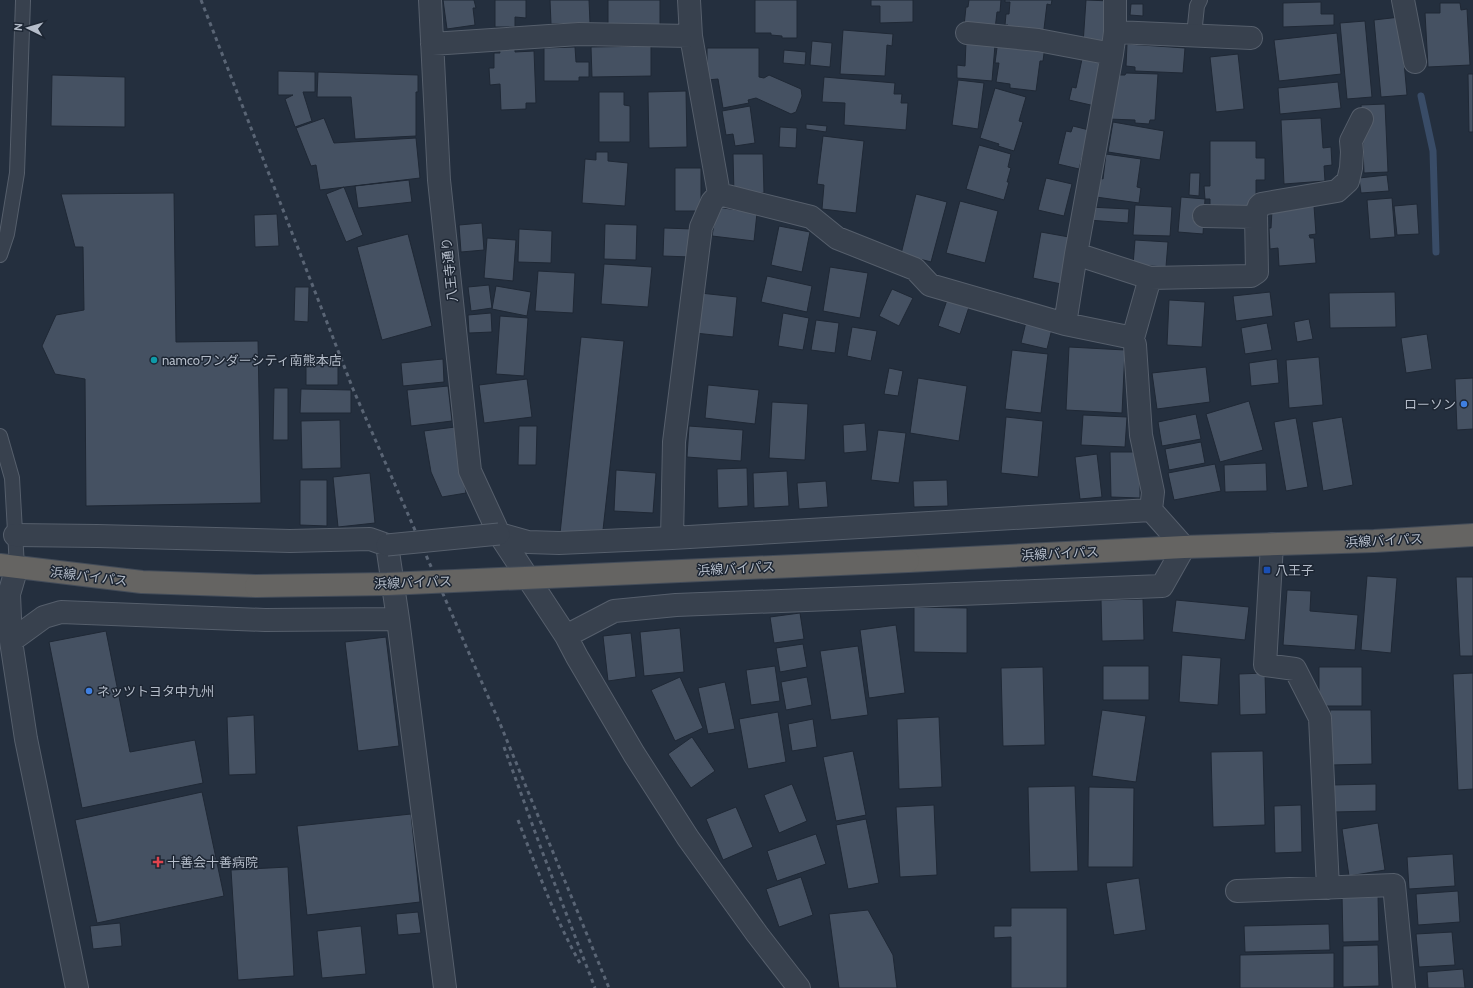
<svg xmlns="http://www.w3.org/2000/svg" width="1473" height="988" viewBox="0 0 1473 988" font-family="Cabin,'Noto Sans JP',sans-serif">
	<style>
		.lines { fill: none; stroke-linecap: round; stroke-linejoin: round }
		.stream { stroke: #394c67; stroke-width: 7 }
		.building { fill: #455162; stroke: #1f2835 }
		.service-casing { stroke: #565f6c; stroke-width: 16 }
		.minor-casing { stroke: #565f6c; stroke-width: 24 }
		.trunk-casing { stroke: #434c59; stroke-width: 24 }
		.service { stroke: #38414e; stroke-width: 14 }
		.minor { stroke: #38414e; stroke-width: 22 }
		.trunk { stroke: #656462; stroke-width: 22 }
		.rail { stroke: #5a6575; stroke-width: 3; stroke-dasharray: 4 4; stroke-linecap: butt }
		.pedestrian-bridge-casing { stroke: #565f6c; stroke-width: 23; stroke-linecap: butt }
		.trunk-bridge-casing { stroke: #434c59; stroke-width: 24; stroke-linecap: butt }
		.pedestrian-bridge { stroke: #38414e; stroke-width: 21 }
		.trunk-bridge { stroke: #656462; stroke-width: 22 }
		.culture-dot { fill: #0f9aa8; stroke: #1d2633; stroke-width: 1.5 }
		.shop-dot { fill: #3f7fe0; stroke: #1d2633; stroke-width: 1.5 }
		.transit-dot { fill: #1a4fb4; stroke: #1d2633; stroke-width: 1.5 }
		.health-dot { fill: #e0444e; stroke: #1d2633; stroke-width: 1.5 }
		.labels { text-anchor: middle; dominant-baseline: central; stroke-width: 3; stroke-linejoin: round; paint-order: stroke }
		.street-label { font-size: 13px; fill: #b4bcc9; stroke: #1d2633 }
		.poi-label { font-size: 13px; fill: #b4bcc9; stroke: #1d2633; text-anchor: start }
	</style>
	<rect width="100%" height="100%" fill="#242f3e"/>
	<g class="lines">
		<path class="stream" d="M1421,96L1433,151L1436,252"/>
	</g>
	<path class="building" d="M443,0H474L476,8H473L475,25L447,29Z
		M495,0H526V18L515,17V27H495Z
		M550,0H589L590,23L551,24Z
		M608,0H660V25L608,30Z
		M755,0H797V38H782V36L771,35V33H755Z
		M871,0H913V22L880,23V6H871Z
		M969,0H1001L1000,12H997L995,29L964,26L966,7H968Z
		M1005,0H1052L1051,5L1047,4L1043,37L1008,33V25H1005L1006,14H1009L1010,2H1005Z
		M1086,0L1111,1L1107,46L1083,44Z
		M1321,2V14H1334V25L1283,27V3Z
		M1440,3H1460L1461,10L1467,9L1470,65L1428,67L1425,13H1440Z
		M1131,4H1143V16L1130,15Z
		M1400,17L1407,95L1381,97L1374,20Z
		M1365,21L1372,97L1347,99L1340,23Z
		M843,30L893,34L892,46L887,45L885,76L840,74Z
		M1337,33L1341,74L1279,81L1274,40Z
		M998,40L1045,46L1043,61H1040L1036,91L1010,88V84L996,82L999,63H995Z
		M812,41L832,43L830,67L810,65Z
		M966,42L995,45L992,81L957,78V65L965,66Z
		M1127,44L1185,48L1183,73L1135,71V67L1126,66Z
		M515,46V52L534,51L536,103H526V109L501,110L500,84L490,85L489,68H494V53H500L499,47Z
		M651,46V76L592,77L591,47Z
		M575,47L576,62H589V77H579V81H544V48Z
		M707,48H759V77L764,78L769,75L801,89L802,96L796,112L791,114L756,98L748,100L749,103L723,108L718,79L707,80Z
		M784,50L806,52L805,65L783,63Z
		M1238,54L1244,109L1216,112L1210,57Z
		M1082,59L1104,64L1095,106L1069,100L1072,87L1076,88Z
		M278,71L315,72V92H303L312,121L295,127L285,99L293,95H278Z
		M318,72L418,75V92H416V136L355,139L351,97H317Z
		M1126,73L1158,74L1155,120H1150L1149,124L1135,123V120L1108,119L1115,75H1125Z
		M1468,74H1473V132H1469Z
		M52,75L125,77V127L51,126Z
		M824,77L895,83L894,94H902L901,103H908L906,130L844,125L845,103L822,102Z
		M958,80L984,83L978,129L952,125Z
		M1338,82L1341,108L1280,114L1278,88Z
		M995,88L1026,97L1019,121L1023,122L1014,151L998,146L999,144L980,138Z
		M686,91L687,147L649,148L648,92Z
		M599,92H624V105L630,106V142H599Z
		M1385,104L1388,172L1364,173L1361,105Z
		M750,106L755,143L735,146L733,134L726,135L722,111Z
		M324,118L334,143L416,138L420,178L320,190L316,165L311,166L296,128Z
		M1321,118L1323,148L1331,147L1332,165L1324,166L1325,181L1284,184L1281,120Z
		M1113,122L1164,131L1160,160L1108,152Z
		M806,124L827,126L826,132L806,129Z
		M1073,126L1089,130L1079,169L1058,164L1066,131L1071,132Z
		M780,127L797,128L796,148L779,147Z
		M823,136L864,141L856,213L822,209L824,185L817,184Z
		M1210,141H1256V158H1265V180H1256V210H1210V199H1205L1204,186H1210Z
		M979,145L1011,154L1008,167L1011,168L1007,182H1009L1004,200L966,189Z
		M596,152H608V161L628,163L625,206L582,203L585,159L596,160Z
		M733,154H763L764,193L734,194Z
		M1106,154L1141,159L1137,187L1141,188L1139,203L1096,197L1099,178L1103,179Z
		M675,168H701V211H675Z
		M1190,173H1200L1199,196L1189,195Z
		M1387,175L1389,191L1361,193L1359,178Z
		M1046,178L1072,184L1064,216L1038,210Z
		M409,180L412,202L358,208L355,186Z
		M344,187L363,235L346,242L326,194Z
		M174,193L176,342L258,341L261,503L86,506L85,379L55,374L42,346L56,315L84,310L83,247H75L61,194Z
		M916,194L947,202L931,262L901,254Z
		M1181,197L1205,199L1203,234L1178,232Z
		M1392,198L1395,237L1370,239L1367,200Z
		M960,201L998,211L985,263L946,253Z
		M1417,204L1419,234L1397,235L1394,206Z
		M1135,205L1172,207L1170,236L1133,235Z
		M1314,206L1316,234L1309,235L1310,238H1314L1316,263L1279,266L1278,248L1270,249L1269,228H1271L1272,210Z
		M717,207L757,213L754,241L712,236Z
		M1089,207L1129,209L1128,223L1088,220Z
		M277,214L279,246L255,247L254,215Z
		M482,223L484,250L461,252L459,225Z
		M605,224L637,225L636,260L604,259Z
		M779,226L810,232L802,272L771,265Z
		M664,228L693,229L691,257L663,256Z
		M519,229L552,231L551,263L518,262Z
		M1041,232L1069,237L1061,284L1033,278Z
		M408,234L432,326L382,340L357,247Z
		M487,238L516,240L513,281L484,278Z
		M1135,240L1168,242L1166,267L1133,265Z
		M604,264L652,267L648,307L601,304Z
		M830,267L868,273L860,318L823,311Z
		M538,271L575,273L573,313L535,311Z
		M767,276L812,286L807,312L761,302Z
		M489,285L492,308L471,311L468,287Z
		M496,286L531,292L527,316L492,309Z
		M295,287H309L308,322L294,321Z
		M892,289L913,298L899,326L879,316Z
		M1270,292L1273,316L1236,321L1233,296Z
		M1395,292L1396,327L1330,328L1329,293Z
		M700,293L737,297L733,337L695,333Z
		M947,300L969,307L960,334L938,326Z
		M1169,300L1205,302L1202,347L1167,345Z
		M491,313L492,332L469,333L468,315Z
		M783,313L809,318L803,350L778,346Z
		M500,316L528,318L524,376L496,374Z
		M1309,319L1313,339L1297,342L1294,322Z
		M816,320L839,323L835,353L811,350Z
		M1026,322L1052,329L1047,349L1021,343Z
		M1267,323L1272,350L1245,354L1241,328Z
		M852,327L877,331L871,361L847,356Z
		M1427,334L1432,369L1406,373L1401,338Z
		M581,337L624,341L601,548L559,543Z
		M1069,347L1125,350L1122,413L1066,410Z
		M1012,350L1048,354L1041,413L1005,409Z
		M306,357H338V385H306Z
		M1319,357L1323,405L1289,408L1286,360Z
		M443,359L444,382L403,386L401,363Z
		M1277,359L1279,383L1251,386L1249,363Z
		M1206,367L1210,402L1157,409L1152,373Z
		M889,368L903,371L898,396L884,394Z
		M918,378L967,386L959,441L910,433Z
		M1473,378V429L1457,430L1455,379Z
		M527,379L532,417L484,423L479,385Z
		M708,385L759,390L755,424L705,418Z
		M448,386L452,421L411,426L407,390Z
		M274,388H288V440H273Z
		M301,389L351,390V413H300Z
		M1249,401L1263,450L1220,462L1206,414Z
		M772,402L808,404L805,460L769,458Z
		M1196,414L1201,439L1162,446L1158,422Z
		M1083,415L1127,417L1125,447L1081,445Z
		M1006,417L1043,421L1038,477L1001,473Z
		M1342,417L1353,485L1323,491L1312,422Z
		M1296,418L1308,487L1286,491L1274,422Z
		M340,420L341,468L302,469L301,421Z
		M865,423L867,451L844,453L843,425Z
		M519,426H537L536,465H518Z
		M689,426L743,430L741,461L687,457Z
		M455,427L466,493L442,497L431,472L424,431Z
		M878,430L906,433L899,483L871,480Z
		M1201,442L1205,463L1169,470L1165,449Z
		M1110,452H1140V498L1111,497Z
		M1097,454L1102,497L1080,499L1075,457Z
		M1266,463L1267,491L1225,492L1224,465Z
		M1215,464L1221,491L1174,500L1168,473Z
		M747,468L748,506L718,508L717,469Z
		M616,470L656,473L653,513L614,511Z
		M787,471L789,506L754,508L753,473Z
		M370,473L375,523L338,527L333,477Z
		M300,480H327V526L300,525Z
		M947,480L948,506L914,507L913,481Z
		M826,481L828,507L799,509L797,483Z
		M1367,576L1397,578L1391,653L1361,650Z
		M1456,577H1473V656H1460Z
		M1287,590L1311,591L1310,611L1358,615L1355,650L1283,645Z
		M1143,599L1144,640L1102,641L1101,600Z
		M1176,600L1249,607L1245,640L1172,632Z
		M914,607L967,608V653L914,652Z
		M800,613L804,639L774,643L770,617Z
		M896,625L905,693L869,698L860,630Z
		M680,628L684,672L644,676L640,632Z
		M106,631L130,752L195,740L203,783L82,808L49,642Z
		M631,633L636,677L608,681L603,636Z
		M386,637L399,746L358,751L345,642Z
		M803,644L807,667L780,672L776,648Z
		M858,646L868,715L831,720L820,651Z
		M1182,655L1221,658L1218,705L1179,702Z
		M775,666L780,701L751,705L746,670Z
		M1103,666H1149V700H1103Z
		M1043,667L1045,745L1003,746L1001,668Z
		M1319,667H1362V706H1319Z
		M1265,673L1266,714L1240,715L1239,674Z
		M1473,673V789L1458,790L1453,674Z
		M680,677L703,728L675,741L651,690Z
		M807,677L812,705L786,710L781,682Z
		M725,682L735,729L708,734L698,688Z
		M1102,710L1146,716L1136,782L1092,776Z
		M1330,710H1371L1372,764L1331,765Z
		M778,712L786,762L748,769L739,719Z
		M254,715L256,774L229,775L227,717Z
		M939,717L942,787L899,789L897,719Z
		M813,719L817,747L792,751L788,724Z
		M692,737L715,771L691,788L668,754Z
		M853,751L866,815L836,821L823,757Z
		M1263,751L1265,825L1213,827L1211,752Z
		M792,784L807,821L779,833L764,795Z
		M1376,784V811L1333,812L1332,785Z
		M1075,786L1078,871L1030,872L1028,787Z
		M1089,787L1134,788L1133,867H1088Z
		M202,792L224,896L97,923L75,820Z
		M934,805L937,875L900,877L896,807Z
		M1301,805L1302,852L1275,853L1274,806Z
		M736,807L753,847L723,860L706,819Z
		M411,814L420,902L307,915L297,826Z
		M866,819L879,883L848,889L836,825Z
		M1378,823L1385,870L1349,876L1342,829Z
		M816,834L826,864L777,881L767,851Z
		M1453,854L1455,886L1409,889L1407,857Z
		M288,867L294,976L238,980L231,870Z
		M801,877L813,915L779,927L766,889Z
		M1139,878L1146,930L1114,935L1106,883Z
		M1458,891L1460,922L1418,925L1416,894Z
		M1342,895H1378L1379,941L1343,942Z
		M1011,908H1067V988H1011V937L994,938V926H1011Z
		M868,910L893,955L897,988H839L829,914Z
		M418,912L421,933L398,935L396,914Z
		M120,923L122,946L93,949L90,926Z
		M1329,924L1330,950L1245,952L1244,926Z
		M361,926L366,974L322,978L317,931Z
		M1452,932L1455,965L1419,967L1416,934Z
		M1378,945L1379,986L1343,987V946Z
		M1334,953V988H1240V955Z
		M1463,969L1465,988H1428L1427,972Z"/>
	<g class="lines">
		<g class="service-casing">
			<path id="service" d="M1194,35L1197,6L1200,0
				M0,255L7,234L17,173L23,1
				M0,436L12,478L17,567"/>
		</g>
		<g class="minor-casing">
			<path id="minor" d="M430,0L439,180L470,471L499,534L566,636L577,657L634,754L688,838L757,934L799,988
				M689,0L691,36L719,194
				M1403,0L1415,62
				M1115,32L1251,38
				M967,33L1038,40L1112,54
				M432,44L579,34L691,36
				M1204,216L1254,217L1256,214L1259,206L1261,204L1337,191L1348,181L1351,168L1352,152L1351,141L1362,119
				M1076,254L1150,278L1251,276L1257,272L1256,214
				M1065,324L1076,254L1112,54L1115,32V0
				M1133,338L1150,278
				M499,534L528,542L559,543L672,538L1151,510
				M15,535L97,536L290,541L370,539L387,545L398,619
				M672,538L674,442L701,227L712,202L719,194
				M1272,544L1265,665L1295,669L1320,718L1328,888
				M17,567L9,594L11,641L26,739L77,988
				M566,636L614,611L676,605L1162,586L1184,547L1151,510L1153,492L1141,435L1135,345L1133,338L1065,324L930,285L915,269L837,238L811,217L719,194
				M11,641L44,617L61,612L265,620L398,619L445,988
				M1237,891L1394,885L1404,988"/>
		</g>
		<g class="trunk-casing">
			<path id="trunk" d="M908,561L1184,547L1374,541L1473,535
				M0,565L142,582L256,586"/>
		</g>
		<use href="#service" class="service"/>
		<use href="#minor" class="minor"/>
		<use href="#trunk" class="trunk"/>
		<path class="rail" d="M201,0L353,389L501,726L609,988
			M504,747L542,851L595,988
			M518,820C537,869 555,919 581,965"/>
		<g class="pedestrian-bridge-casing">
			<path id="pedestrian-bridge" d="M387,545L499,534"/>
		</g>
		<g class="trunk-bridge-casing">
			<path id="trunk-bridge" d="M256,586L387,584L908,561"/>
		</g>
		<use href="#pedestrian-bridge" class="pedestrian-bridge"/>
		<use href="#trunk-bridge" class="trunk-bridge"/>
	</g>
	<circle class="culture-dot" cx="154" cy="360" r="4"/>
	<g class="shop-dot">
		<circle cx="1464" cy="404" r="4"/>
		<circle cx="89" cy="691" r="4"/>
	</g>
	<rect class="transit-dot" x="1263" y="566" width="8" height="8" rx="2"/>
	<path class="health-dot" d="M156 856h4v4h4v4h-4v4h-4v-4h-4v-4h4z"/>
	<g class="labels">
		<g class="street-label">
			<text transform="translate(449 270) rotate(-96)">八王寺通り</text>
			<text transform="translate(1384 540) rotate(-3)">浜線バイパス</text>
			<text transform="translate(1060 553) rotate(-3)">浜線バイパス</text>
			<text transform="translate(736 568) rotate(-3)">浜線バイパス</text>
			<text transform="translate(89 576) rotate(7)">浜線バイパス</text>
			<text transform="translate(413 582) rotate(-2)">浜線バイパス</text>
		</g>
		<g class="poi-label">
			<text x="162" y="360">namcoワンダーシティ南熊本店</text>
			<text x="1456" y="404" text-anchor="end">ローソン</text>
			<text x="1275" y="570">八王子</text>
			<text x="97" y="691">ネッツトヨタ中九州</text>
			<text x="167" y="862">十善会十善病院</text>
		</g>
	</g>
	<g transform="translate(28 28) rotate(275)" stroke="#1d2633" stroke-width="3" paint-order="stroke">
	<path d="M0-3L7 15L0 10L-7 15Z" fill="#b4bcc9"/>
	<text y="-6" font-size="11" font-weight="bold" text-anchor="middle" fill="#b4bcc9">N</text>
	</g>
</svg>
